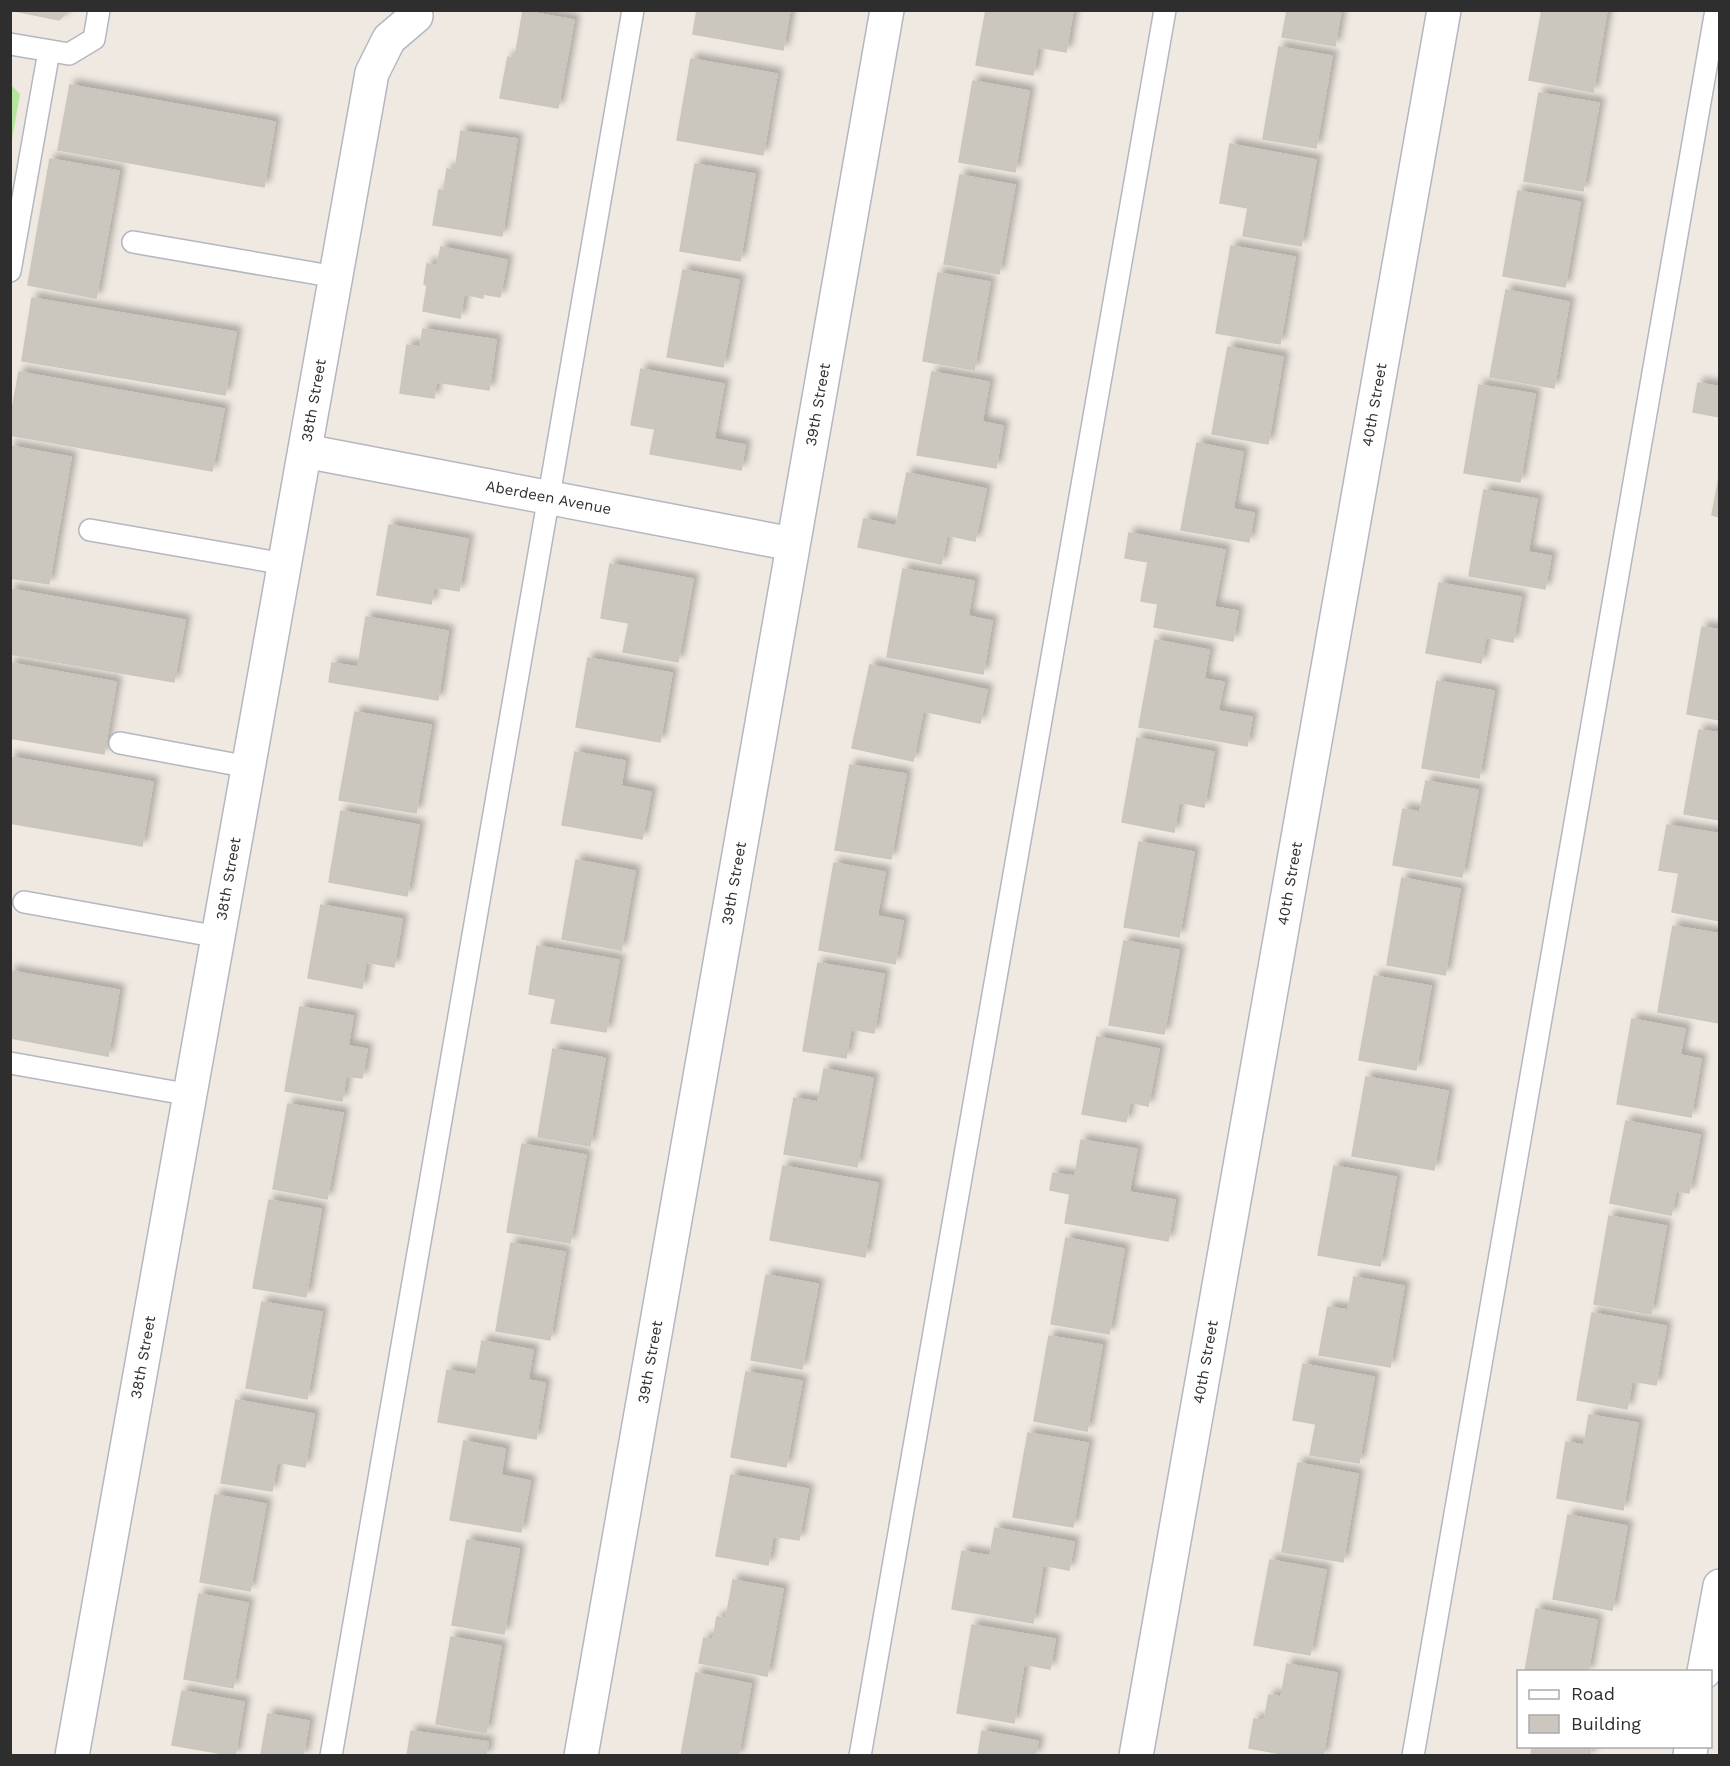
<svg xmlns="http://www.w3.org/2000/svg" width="1730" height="1766" viewBox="0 0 1730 1766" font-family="'Work Sans',sans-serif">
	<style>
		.green { fill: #b6e59e }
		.building { fill: #cbc7bf; stroke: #cbc5ba; stroke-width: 1.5; filter: url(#shadow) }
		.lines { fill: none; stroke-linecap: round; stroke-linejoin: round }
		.service-casing { stroke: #b4b7c1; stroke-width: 24 }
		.minor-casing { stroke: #b4b7c1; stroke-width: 36 }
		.service { stroke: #fff; stroke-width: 21 }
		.minor { stroke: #fff; stroke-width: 33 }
		.labels { text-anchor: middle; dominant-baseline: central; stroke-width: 6; stroke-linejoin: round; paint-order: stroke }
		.street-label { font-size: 15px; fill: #2e2e2e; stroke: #fff }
	</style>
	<defs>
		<filter id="shadow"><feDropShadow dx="5.5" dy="-5.5" stdDeviation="3" flood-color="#0004"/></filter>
	</defs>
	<rect width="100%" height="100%" fill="#efe9e1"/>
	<path class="green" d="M11,85L20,94L11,145Z"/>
	<path class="building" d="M10,10H69L59,20Z
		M697,10H790L783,50L693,34Z
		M986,10H1073L1066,52L1038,47L1033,75L976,65Z
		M1276,10H1341L1335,46L1282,37L1287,12Z
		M1542,10H1607L1593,92L1529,80Z
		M523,11L574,20L558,108L500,98L508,57L515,58Z
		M1279,47L1332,56L1316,148L1263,139Z
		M691,59L777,74L763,155L677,140Z
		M973,81L1029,91L1015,172L959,162Z
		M70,85L275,122L264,187L58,150Z
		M1539,93L1599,103L1583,191L1524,181Z
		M461,131L517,139L502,236L433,225L439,190L444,191L447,169L455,171Z
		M1230,144L1316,160L1301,246L1243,236L1248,208L1220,203Z
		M50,159L119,171L96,298L28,285Z
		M695,164L755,174L740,261L680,251Z
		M960,175L1015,185L999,274L944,264Z
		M1518,191L1580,202L1565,287L1503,276Z
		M1231,246L1295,257L1280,344L1216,333Z
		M441,247L507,260L500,297L483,294V298L464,294L460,318L423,311L427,286L424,284L427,264L437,266Z
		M683,270L739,280L723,367L667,357Z
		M938,273L990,282L974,370L923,361Z
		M1506,290L1569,302L1554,388L1490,377Z
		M32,298L236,332L225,395L22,361Z
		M423,329L496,340L489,390L436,382L434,398L400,393L407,345L420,347Z
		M1228,347L1283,357L1268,444L1212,434Z
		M641,369L724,384L714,439L745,445L741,470L650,454L655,429L631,425Z
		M19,372L224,409L212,471L10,435V421Z
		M932,372L989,382L982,422L1003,426L996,468L917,455Z
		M1698,383L1720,387V417L1693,412Z
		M1479,385L1535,394L1520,482L1464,473Z
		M1197,443L1243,452L1233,509L1254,513L1249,542L1181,530Z
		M10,446L71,457L49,584L10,578Z
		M907,473L986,489L975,541L947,535L941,564L858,547L864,519L896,526Z
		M1720,473V517L1712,515Z
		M1484,490L1537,499L1528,552L1551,556L1545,589L1469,576Z
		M389,525L468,539L459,591L434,587L431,604L377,595Z
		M1129,533L1225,550L1214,607L1238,611L1233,641L1154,627L1158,604L1141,601L1148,562L1125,558Z
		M610,564L693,579L678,662L623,652L629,623L601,618Z
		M903,569L974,581L968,616L992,621L983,674L887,657Z
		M1439,583L1521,597L1513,642L1486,637L1481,663L1426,653Z
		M10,589L185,620L174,682L10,654Z
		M366,617L448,631L438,700L329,682L332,663L358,667Z
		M1702,627L1720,630V720L1687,714Z
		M1155,640L1209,650L1204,679L1224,682L1218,711L1252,717L1247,746L1139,727Z
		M588,658L672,673L660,742L576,727Z
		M10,663L116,682L104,754L10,738Z
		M870,665L987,690L980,723L923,711L913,761L852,748Z
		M1437,681L1494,691L1479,778L1422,768Z
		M355,712L431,725L416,813L339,800Z
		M1699,730L1720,733V820L1684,814Z
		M1137,738L1214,752L1204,807L1179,802L1174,832L1122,822Z
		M575,752L625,761L621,786L651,792L642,839L562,825Z
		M10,757L153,782L142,846L10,823Z
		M850,765L906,774L891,859L835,850Z
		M1426,781L1478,790L1462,877L1393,865L1403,809L1420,812Z
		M341,811L419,825L407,896L329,882Z
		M1667,825L1720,834V921L1672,912L1679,873L1659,870Z
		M1139,842L1194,852L1179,937L1124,927Z
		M576,860L635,871L621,950L562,939Z
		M834,863L885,872L877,916L903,921L895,964L819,950Z
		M1402,878L1460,889L1445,975L1387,965Z
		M321,905L402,919L394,967L366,962L362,988L308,978Z
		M1673,926L1720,934V1023L1658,1012Z
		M1124,941L1179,950L1164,1034L1109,1025Z
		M537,946L619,960L606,1032L551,1023L556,999L529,994Z
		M818,963L884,974L874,1033L851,1029L846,1058L803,1051Z
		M10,971L119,990L108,1056L10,1038Z
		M1374,976L1431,986L1416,1070L1359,1060Z
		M300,1007L353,1016L348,1046L367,1049L362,1078L346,1076L342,1101L285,1091Z
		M1632,1019L1685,1029L1680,1055L1701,1059L1691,1117L1617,1104Z
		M1097,1037L1159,1049L1148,1106L1130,1102L1126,1122L1082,1114Z
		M553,1049L605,1058L590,1146L538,1137Z
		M824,1069L873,1078L857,1167L784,1154L794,1098L818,1102Z
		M1366,1077L1448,1091L1434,1170L1352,1156Z
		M288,1104L343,1113L327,1199L273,1189Z
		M1626,1121L1700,1135L1689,1193L1676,1191L1671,1215L1610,1203Z
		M1081,1140L1137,1149L1129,1192L1175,1200L1168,1241L1065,1223L1070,1194L1050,1190L1053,1173L1075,1176Z
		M522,1144L586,1155L570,1243L507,1232Z
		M783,1166L878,1183L865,1257L770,1240Z
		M1334,1166L1396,1177L1380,1266L1318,1255Z
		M269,1200L321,1209L306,1297L253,1288Z
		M1609,1216L1666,1226L1651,1314L1594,1304Z
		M1066,1238L1124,1249L1109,1334L1051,1324Z
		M511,1243L565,1252L550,1340L496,1331Z
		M766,1275L818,1284L802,1369L751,1360Z
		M1354,1277L1404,1286L1390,1367L1319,1355L1328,1307L1348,1310Z
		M262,1302L322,1312L307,1399L246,1388Z
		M1592,1313L1666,1326L1656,1385L1632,1381L1627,1409L1577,1400Z
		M1049,1336L1102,1345L1087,1431L1034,1421Z
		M482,1341L533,1350L528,1380L545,1383L536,1439L438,1422L447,1370L476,1375Z
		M1303,1364L1374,1377L1359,1463L1310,1455L1316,1424L1293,1420Z
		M746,1372L802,1381L786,1467L731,1457Z
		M236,1400L314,1414L305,1467L277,1462L272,1491L221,1483Z
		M1589,1415L1638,1423L1623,1510L1557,1498L1566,1442L1584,1445Z
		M1028,1433L1088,1443L1073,1527L1013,1517Z
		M464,1441L505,1449L501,1475L530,1481L521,1532L450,1520Z
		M1298,1463L1358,1474L1343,1562L1282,1552Z
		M731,1475L808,1489L799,1540L773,1536L768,1565L716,1556Z
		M215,1495L266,1504L250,1591L200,1582Z
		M1568,1515L1627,1526L1612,1610L1553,1599Z
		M995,1528L1074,1542L1069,1570L1043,1565L1033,1623L952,1609L962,1551L990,1556Z
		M467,1540L519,1549L504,1634L452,1625Z
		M1270,1560L1326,1570L1310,1655L1254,1645Z
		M733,1580L783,1589L767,1676L699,1663L704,1638L713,1640L717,1617L726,1618Z
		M199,1594L248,1603L233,1688L184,1679Z
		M1536,1609L1597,1620L1588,1672H1525Z
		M972,1625L1055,1639L1050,1669L1024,1664L1014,1723L957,1713Z
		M451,1637L501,1646L486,1733L436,1724Z
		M1287,1664L1337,1673L1323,1756H1293L1249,1748L1254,1719L1264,1721L1269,1695L1281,1697Z
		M696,1673L751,1684L738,1756H681Z
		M182,1691L244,1702L235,1756L172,1745Z
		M268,1714L309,1721L303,1756L261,1755Z
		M411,1731L488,1742L486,1756H407Z
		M982,1731L1038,1741L1035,1756H978Z
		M1532,1746H1591L1590,1756H1531Z"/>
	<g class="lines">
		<g class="service-casing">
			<path id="service" d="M10,44L69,54L94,39L99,10
				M133,242L336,277
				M10,271L49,51
				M90,530L285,564
				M120,743L249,767
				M24,902L219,937
				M10,1063L191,1095
				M331,1756L633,10
				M860,1756L1165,10
				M1413,1756L1716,10"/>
		</g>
		<g class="minor-casing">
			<g id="minor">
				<path id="s1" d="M305,451L792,544"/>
				<path d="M1704,1672L1720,1586"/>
				<path id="s2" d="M72,1756L372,73L389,39L416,16"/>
				<path id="s3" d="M581,1756L887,10"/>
				<path id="s4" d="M1136,1756L1444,10"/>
				<path d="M1690,1756L1691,1746"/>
			</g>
		</g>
		<use href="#service" class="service"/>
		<use href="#minor" class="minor"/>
	</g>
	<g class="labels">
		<g class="street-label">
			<text stroke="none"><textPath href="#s2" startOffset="1377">38th Street</textPath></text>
			<text stroke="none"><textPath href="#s3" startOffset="1372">39th Street</textPath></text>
			<text stroke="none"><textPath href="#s4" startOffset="1372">40th Street</textPath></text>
			<text stroke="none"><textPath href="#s1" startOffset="248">Aberdeen Avenue</textPath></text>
			<text stroke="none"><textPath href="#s2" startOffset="891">38th Street</textPath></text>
			<text stroke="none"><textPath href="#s3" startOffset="886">39th Street</textPath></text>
			<text stroke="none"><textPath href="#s4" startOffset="886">40th Street</textPath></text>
			<text stroke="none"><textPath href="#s2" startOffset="405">38th Street</textPath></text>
			<text stroke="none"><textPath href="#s3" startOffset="400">39th Street</textPath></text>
			<text stroke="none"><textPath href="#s4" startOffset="400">40th Street</textPath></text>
		</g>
	</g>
	<rect width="1730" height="1766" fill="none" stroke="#2e2e2e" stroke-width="24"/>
	<rect x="1517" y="1670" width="195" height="78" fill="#ffffff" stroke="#ababab" stroke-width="1.5"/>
	<rect x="1529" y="1690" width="30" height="9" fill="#ffffff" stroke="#ababab" stroke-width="1.5"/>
	<text x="1571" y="1700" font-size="18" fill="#2e2e2e">Road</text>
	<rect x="1529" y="1715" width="30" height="18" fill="#cbc7bf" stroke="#ababab" stroke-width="1.5"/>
	<text x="1571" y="1730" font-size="18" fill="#2e2e2e">Building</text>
</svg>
